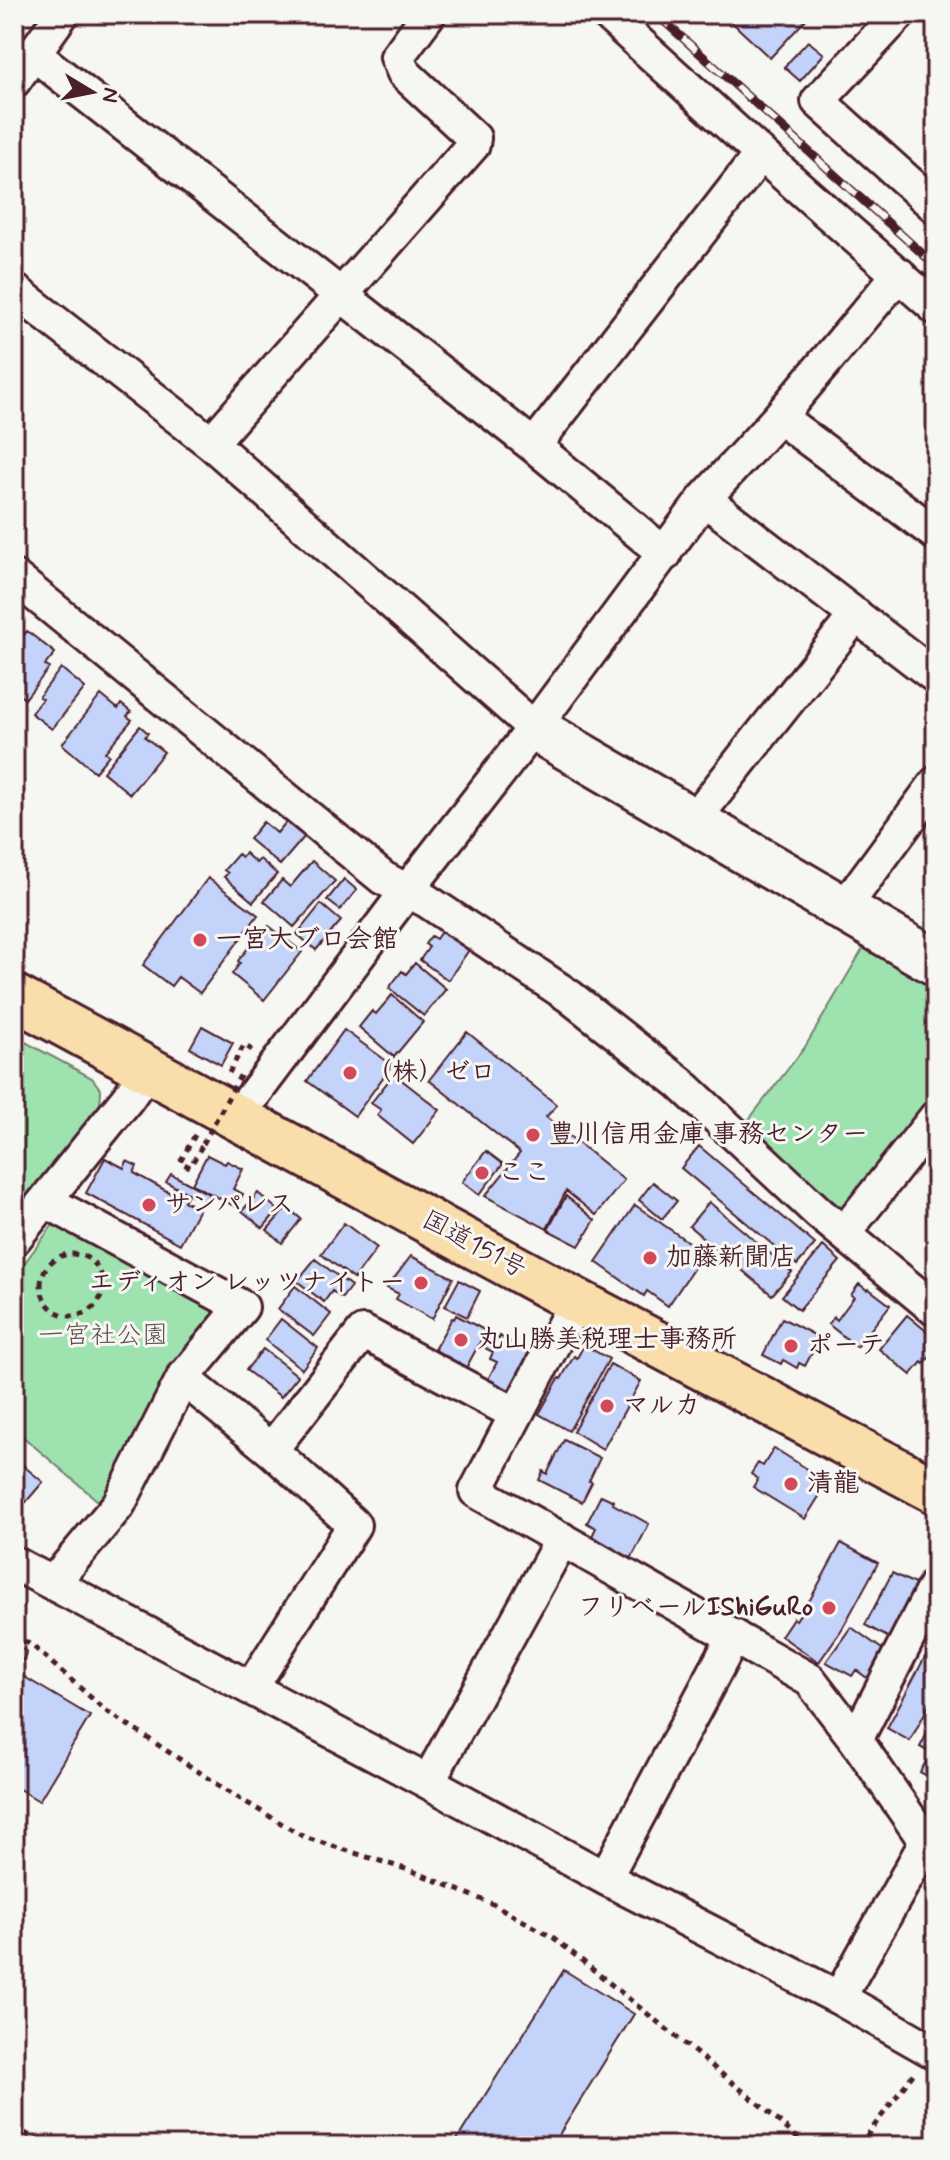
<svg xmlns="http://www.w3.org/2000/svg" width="950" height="2160" viewBox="0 0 950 2160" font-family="Mynerve,'Klee One',sans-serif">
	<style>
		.green { fill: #9ee3af; stroke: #74816d; stroke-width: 2 }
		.building { fill: #c4d3f9; stroke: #4a1f2b; stroke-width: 2 }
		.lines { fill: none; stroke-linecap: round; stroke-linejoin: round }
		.street-casing { stroke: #4a1f2b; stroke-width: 38 }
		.secondary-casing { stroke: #4a1f2b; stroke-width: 50 }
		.highway-casing { stroke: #4a1f2b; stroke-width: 50 }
		.path { stroke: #4a1f2b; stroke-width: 5; stroke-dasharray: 6 6; stroke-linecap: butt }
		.street { stroke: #f6f6f2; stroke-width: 32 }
		.secondary { stroke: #f6f6f2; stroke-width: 44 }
		.highway { stroke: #f9deab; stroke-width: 44 }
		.rail-casing { stroke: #4a1f2b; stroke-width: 9 }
		.rail { stroke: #f6f6f2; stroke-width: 6; stroke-dasharray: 18; stroke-linecap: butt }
		.path-bridge { stroke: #4a1f2b; stroke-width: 5; stroke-dasharray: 6 6; stroke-linecap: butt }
		.poi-dot { fill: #d1495b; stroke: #f6f6f2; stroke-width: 3 }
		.labels { text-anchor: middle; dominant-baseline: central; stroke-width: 6; stroke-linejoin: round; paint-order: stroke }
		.poi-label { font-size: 26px; font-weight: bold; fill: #4a1f2b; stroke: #f6f6f2; text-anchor: start }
		.street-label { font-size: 26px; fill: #4a1f2b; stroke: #f6f6f2 }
		.park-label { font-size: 26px; fill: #5f504c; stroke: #f6f6f2 }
	</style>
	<rect width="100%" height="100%" fill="#f6f6f2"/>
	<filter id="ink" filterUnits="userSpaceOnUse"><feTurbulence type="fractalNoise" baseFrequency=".0125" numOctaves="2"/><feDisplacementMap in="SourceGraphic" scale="16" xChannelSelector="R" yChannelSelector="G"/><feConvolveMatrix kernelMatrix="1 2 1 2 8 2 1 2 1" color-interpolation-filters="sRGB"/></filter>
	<g filter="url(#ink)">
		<path class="green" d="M867,942L936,979V1097L847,1209L834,1213L744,1126L805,1047Z
			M14,1036L92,1078L101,1090L100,1107L14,1215Z
			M62,1222L221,1305L220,1318L105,1507L14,1429V1378L24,1363L14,1355V1277L52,1226Z"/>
		<path class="building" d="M723,14H811L770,58Z
			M808,41L824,54L800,81L784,67Z
			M27,631L55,653L45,665L49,668L25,699L14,691V647Z
			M61,668L85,688L52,729L31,713L42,699L39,697Z
			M101,695L118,709L121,704L131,712L127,716L132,720L105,752L109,755L95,772L62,744Z
			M140,726L148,733L145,737L164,752L130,794L103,772Z
			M287,821L305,836L280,865L249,839L263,822L277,833Z
			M245,853L256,863L260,859L277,874L253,902L224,877L228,873L224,870L238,854L242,857Z
			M312,861L335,881L294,927L264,901L282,880L290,887Z
			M208,878L258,915L200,993L178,977L171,986L143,965Z
			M344,879L357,890L340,910L327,900Z
			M321,904L341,921L316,950L297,934Z
			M269,926L302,952L264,1000L232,974L240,963L238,961L256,938L258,940Z
			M442,930L469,950L448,980L420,960L429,947L425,944L431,936L436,939Z
			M415,963L446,989L424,1016L389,988L402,971L406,974Z
			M392,995L423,1022L394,1057L359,1027L372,1011L376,1014Z
			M202,1026L233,1043L221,1065L190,1048Z
			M344,1030L392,1065L355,1116L307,1081Z
			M467,1032L557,1105L546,1117L624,1180L596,1215L566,1191L547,1229L485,1196L520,1153L429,1080Z
			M394,1074L440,1110L413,1144L377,1115L381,1110L371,1103Z
			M699,1146L815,1244L797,1265L681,1168Z
			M486,1151L503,1164L479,1195L462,1182Z
			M207,1155L225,1164L227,1161L243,1169L233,1189L243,1194L236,1207L192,1184Z
			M105,1158L124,1168L127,1161L137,1166L134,1173L172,1194L174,1189L187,1196L184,1201L199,1209L180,1244L86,1193Z
			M171,1174L209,1194L205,1202L166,1182Z
			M653,1182L677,1201L662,1219L639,1200Z
			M258,1193L278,1210L263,1228L242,1211Z
			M566,1196L595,1220L579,1246L548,1230Z
			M709,1202L792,1272L772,1295L689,1226Z
			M635,1205L704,1253L668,1306L647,1291L644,1296L596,1262Z
			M287,1207L301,1219L282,1243L267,1230Z
			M344,1223L377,1248L354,1279L321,1254Z
			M823,1246L840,1261L799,1310L782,1296Z
			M411,1256L453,1278L432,1319L396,1299L399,1294L387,1288Z
			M315,1259L351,1286L342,1298L332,1291L324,1302L297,1281Z
			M459,1280L480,1291L467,1317L445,1306Z
			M859,1284L867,1290L869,1289L890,1305L857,1347L828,1324L834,1317L837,1320L854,1297L851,1295Z
			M295,1286L331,1314L314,1336L278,1309Z
			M456,1315L486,1331L466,1368L437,1351L435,1348L452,1318L454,1319Z
			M907,1315L936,1339V1349L924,1364L922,1362L911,1375L879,1349Z
			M782,1318L820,1338L805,1366L799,1363L797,1368L783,1360L781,1364L763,1355Z
			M281,1319L318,1348L302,1369L265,1340Z
			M491,1336L499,1339L500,1336L531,1353L509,1393L487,1381L497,1362L490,1359L493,1352L485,1348Z
			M584,1345L609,1359L569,1431L539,1414L559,1378L561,1379L574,1356L577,1358Z
			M263,1349L298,1376L281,1397L246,1370Z
			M610,1364L641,1381L603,1449L573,1431Z
			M564,1440L600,1458L589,1481L592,1482L582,1502L539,1480L543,1471L547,1474Z
			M774,1448L828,1482L805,1519L753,1487L758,1479L751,1474L758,1463L763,1466Z
			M14,1458L43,1482L14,1516Z
			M601,1495L614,1501L613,1504L649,1524L631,1559L591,1538L596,1528L587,1523Z
			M841,1543L878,1563L842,1629L819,1662L781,1636L793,1618L796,1620L811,1598Z
			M892,1573L919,1586L891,1639L865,1625Z
			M851,1627L889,1654L870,1680L856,1670L852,1676L826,1662Z
			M14,1644L27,1652L16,1672L90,1716L39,1801L14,1786Z
			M925,1657L936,1663V1692L910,1741L887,1728Z
			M936,1716V1781L920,1772L931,1753L920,1747Z
			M564,1970L634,2014L552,2146H453Z"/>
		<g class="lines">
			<g class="street-casing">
				<path id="street" d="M607,14L761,154L936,308
					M899,14L818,101L936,207
					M34,54L534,446L665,554
					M14,81L62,14
					M14,290L211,443L534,728
					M779,417L936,534
					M211,443L473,145L474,138L404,73L397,57L429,14
					M534,446L761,154
					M704,499L936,677
					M14,577L383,878L427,901L569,996L680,1083L819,1213L936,1310
					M693,821L856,615
					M843,909L936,783
					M237,1117L407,891L534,728L704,499L779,417L899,274
					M46,1201L242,1307L183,1378L119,1504L53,1583
					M844,1233L936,1117
					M14,1239L128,1098L148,1069
					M576,1301L476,1491L810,1680L856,1740L926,1842L936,1847
					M183,1378L271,1450L354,1525L251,1688
					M271,1450L363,1332L516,1414
					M14,1563L428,1782L605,1878L839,1998L936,2053
					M856,1740L936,1583
					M428,1782L562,1539
					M605,1878L734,1636
					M839,1998L926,1842"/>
			</g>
			<g class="secondary-casing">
				<path id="secondary" d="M534,728L936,963"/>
			</g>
			<g class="highway-casing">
				<path id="highway" d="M14,997L576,1301L936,1491"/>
			</g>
			<path class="path" d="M919,253L934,237
				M229,1073L244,1045L252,1050
				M195,1135L180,1162L190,1167L203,1144
				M41 1285a31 31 0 1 1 62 0a31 31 0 1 1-62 0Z
				M14,1634L34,1647L105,1710L234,1795L304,1837L415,1872L495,1905L554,1938L765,2109L806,2146
				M14,2127L48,2146
				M859,2146L914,2073"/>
			<use href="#street" class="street"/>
			<use href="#secondary" class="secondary"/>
			<use href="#highway" class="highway"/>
			<g class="rail-casing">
				<path id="rail" d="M656,14L936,266"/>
			</g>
			<use href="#rail" class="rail"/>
			<path class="path-bridge" d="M203,1144L241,1074"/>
		</g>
	</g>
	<g class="poi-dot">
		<circle cx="200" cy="940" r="8"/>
		<circle cx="350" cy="1073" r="8"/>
		<circle cx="533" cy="1135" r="8"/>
		<circle cx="482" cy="1173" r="8"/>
		<circle cx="149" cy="1205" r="8"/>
		<circle cx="650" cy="1258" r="8"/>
		<circle cx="421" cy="1283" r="8"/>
		<circle cx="461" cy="1340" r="8"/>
		<circle cx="791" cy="1346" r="8"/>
		<circle cx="607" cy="1406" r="8"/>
		<circle cx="791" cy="1484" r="8"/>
		<circle cx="829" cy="1608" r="8"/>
	</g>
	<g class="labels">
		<g class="poi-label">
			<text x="216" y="940">一宮大ブロ会館</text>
			<text x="366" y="1073">（株）ゼロ</text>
			<text x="549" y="1135">豊川信用金庫 事務センター</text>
			<text x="498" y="1173">ここ</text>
			<text x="165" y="1205">サンパレス</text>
			<text x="666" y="1258">加藤新聞店</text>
			<text x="405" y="1283" text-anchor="end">エディオン レッツナイトー</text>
			<text x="477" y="1340">丸山勝美税理士事務所</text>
			<text x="807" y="1346">ポーテ</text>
			<text x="623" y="1406">マルカ</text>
			<text x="807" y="1484">清龍</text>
			<text x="813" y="1608" text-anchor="end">フリベールIShiGuRo</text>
		</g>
		<g class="street-label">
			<text transform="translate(474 1245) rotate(28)">国道151号</text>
		</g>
		<g class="park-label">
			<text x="103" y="1336">一宮社公園</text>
		</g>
	</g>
	<rect width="950" height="2160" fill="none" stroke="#f6f6f2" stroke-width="48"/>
	<rect x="24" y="24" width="902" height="2112" fill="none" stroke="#4a1f2b" stroke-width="3" filter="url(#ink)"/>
	<g transform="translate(92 92) rotate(100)" stroke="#f6f6f2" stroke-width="6" paint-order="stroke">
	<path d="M0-6L14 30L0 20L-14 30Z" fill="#4a1f2b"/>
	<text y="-12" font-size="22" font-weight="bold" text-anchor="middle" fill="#4a1f2b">N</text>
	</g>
</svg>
